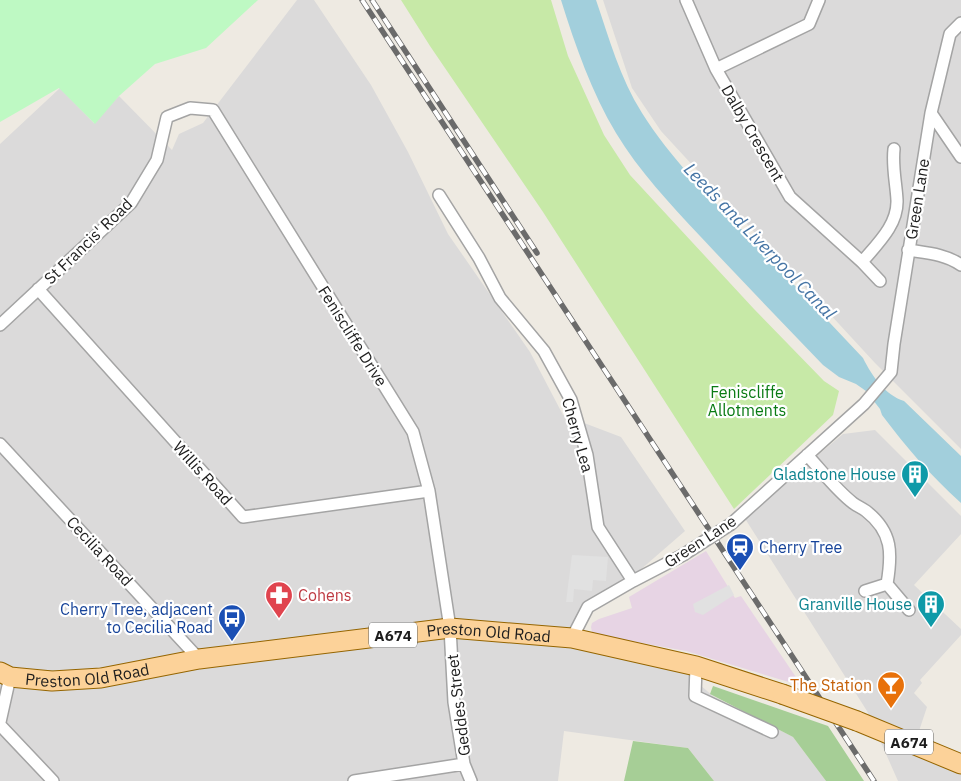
<svg xmlns="http://www.w3.org/2000/svg" width="961" height="781" viewBox="0 0 961 781" font-family="'IBM Plex Sans',sans-serif">
	<style>
		.residential { fill: #dbdada }
		.industrial { fill: #e7d4e4 }
		.grass { fill: #c7e9a7 }
		.forest { fill: #a6ce96 }
		.park { fill: #bef9c3 }
		.parking { fill: #e1e1e1 }
		.water { fill: #a2cfdc }
		.lines { fill: none; stroke-linecap: round; stroke-linejoin: round }
		.minor-casing { stroke: #a4a4a4; stroke-width: 14 }
		.primary-casing { stroke: #956500; stroke-width: 21 }
		.minor { stroke: #fff; stroke-width: 11 }
		.primary { stroke: #fcd299; stroke-width: 19 }
		.rail-casing { stroke: #6b6b6b; stroke-width: 5.5 }
		.rail { stroke: #fff; stroke-width: 4; stroke-dasharray: 11; stroke-linecap: butt }
		.minor-bridge-casing { stroke: #a4a4a4; stroke-width: 14; stroke-linecap: butt }
		.primary-bridge-casing { stroke: #956500; stroke-width: 21; stroke-linecap: butt }
		.minor-bridge { stroke: #fff; stroke-width: 11 }
		.primary-bridge { stroke: #fcd299; stroke-width: 19 }
		.labels { text-anchor: middle; dominant-baseline: central; stroke-width: 4.5; stroke-linejoin: round; paint-order: stroke }
		.shield { fill: #fff; stroke: #616161; stroke-width: 1 }
		.shield-label { font-size: 15px; font-weight: bold; fill: #1d1d1d }
		.street-label { font-size: 16px; fill: #1d1d1d; stroke: #fff }
		.park-label { font-size: 16px; fill: #0a7b14; stroke: #fff }
		.culture-label { font-size: 16px; fill: #0d838f; stroke: #fff; text-anchor: end }
		.transit-label { font-size: 16px; fill: #164399; stroke: #fff; text-anchor: start }
		.health-label { font-size: 16px; fill: #be3a42; stroke: #fff; text-anchor: start }
		.food-label { font-size: 16px; fill: #c56008; stroke: #fff; text-anchor: end }
		.water-label { font-size: 18px; font-style: italic; fill: #4675a5; stroke: #fff }
	</style>
	<rect width="100%" height="100%" fill="#eeeae2"/>
	<path class="residential" d="M297,0H314L371,85L408,152L448,234L530,352L563,415L621,437L685,531L571,630L674,663L713,696L793,737L826,781H714L688,748L564,731L558,781H0V144L60,88L94,123L119,96L172,150L179,134L203,123Z
		M603,0H961V449L875,363L661,131L632,88Z
		M875,430L961,516V534L914,585L961,629V635L920,680L922,683L914,693L927,707L912,752L961,773V781H898L867,711L744,517L843,434Z"/>
	<path class="industrial" d="M706,551L735,598L741,596L802,686L686,651L603,636L592,632L591,627L592,623L599,619L632,608L629,597Z"/>
	<path class="grass" d="M401,0H551L568,56L604,135L630,175L754,309L824,381L839,391L833,415L734,509L543,212L430,46Z"/>
	<path class="forest" d="M713,686L828,726L864,781H826L793,737L710,694Z
		M633,741L688,748L714,781H624Z"/>
	<path class="park" d="M0,0H258L206,48L155,64L119,96L95,124L59,88L0,122Z"/>
	<path class="parking" d="M572,555L608,557L606,581L593,580L592,591L574,589L573,602H566Z
		M729,585L734,595L703,615L695,612L693,604Z"/>
	<path class="water" d="M561,0H596C609,38 620,78 642,113C670,158 709,196 746,234C785,275 824,317 863,358C872,376 885,395 904,401L961,456V503C931,476 906,447 882,415L880,409L866,391L856,384L839,377L823,365C782,322 741,280 700,236C670,204 639,171 616,133C592,93 575,45 561,0Z"/>
	<g class="lines">
		<g class="minor-casing">
			<path id="minor" d="M686,0L716,69L790,197L862,262L880,281
				M716,69L809,24L819,0
				M931,113L961,157
				M439,195L479,258L500,298L544,351L571,400L587,455L598,527L633,581
				M908,250C927,253 945,254 961,265
				M862,262C877,244 898,225 897,200C896,182 892,167 894,149
				M38,289L243,517L429,491
				M0,325L131,203L157,160L167,117L190,108L213,110L413,432L429,491L450,628L454,702L464,764L471,781
				M0,444L199,659
				M807,455C822,471 836,490 853,503C857,506 862,508 866,511C893,532 892,554 887,584L865,591
				M731,524L864,404L891,372L894,344L931,113L950,34L961,23
				M887,584L909,610
				M572,638L588,607L633,581L683,555
				M696,666L695,696L772,732
				M0,722L10,677
				M0,725L53,781
				M354,781L464,764"/>
		</g>
		<g class="primary-casing">
			<g id="primary">
				<path id="s1" d="M0,672L10,677L52,681L101,678L199,659L450,628L572,638L696,666L782,694"/>
				<path d="M857,721L961,764"/>
			</g>
		</g>
		<use href="#minor" class="minor"/>
		<use href="#primary" class="primary"/>
		<g class="rail-casing">
			<path id="rail" d="M362,0L874,781
				M372,0L537,253"/>
		</g>
		<use href="#rail" class="rail"/>
		<g class="minor-bridge-casing">
			<path id="minor-bridge" d="M683,555L731,524"/>
		</g>
		<g class="primary-bridge-casing">
			<path id="primary-bridge" d="M782,694L857,721"/>
		</g>
		<use href="#minor-bridge" class="minor-bridge"/>
		<use href="#primary-bridge" class="primary-bridge"/>
	</g>
	<defs>
		<g id="building-pin" transform="scale(1.4375)"><path d="M0 17L-7.5 6A9.5 9.5 0 1 1 7.5 6Z" fill="#0f9aa8" stroke="#fff"/><path d="M-4-6H4V6H1V3H-1V6H-4ZM-2.5-4.3h1.7v1.8h-1.7ZM.8-4.3h1.7v1.8H.8ZM-2.5-1h1.7V.8h-1.7ZM.8-1h1.7V.8H.8Z" fill="#fff"/></g>
		<g id="station-pin" transform="scale(1.4375)"><path d="M0 17L-7.5 6A9.5 9.5 0 1 1 7.5 6Z" fill="#1a4fb4" stroke="#fff"/><path d="M-3-6H3Q5-6 5-4V2Q5 4 3 4L4.5 6H3L1.5 4h-3L-3 6H-4.5L-3 4Q-5 4-5 2V-4Q-5-6-3-6ZM-3.5-4v3h7v-3ZM-3.5 1v1.5H-2V1ZM2 1v1.5H3.5V1Z" fill="#fff"/></g>
		<g id="pharmacy-pin" transform="scale(1.4375)"><path d="M0 17L-7.5 6A9.5 9.5 0 1 1 7.5 6Z" fill="#e0444e" stroke="#fff"/><path d="M-2-6h4v4h4v4h-4v4h-4v-4h-4v-4h4Z" fill="#fff"/></g>
		<g id="bus-pin" transform="scale(1.4375)"><path d="M0 17L-7.5 6A9.5 9.5 0 1 1 7.5 6Z" fill="#1a4fb4" stroke="#fff"/><path d="M-5-6H5V4H4V6H2V4H-2V6H-4V4H-5ZM-3.5-4V0h7V-4ZM-3.5 1.2v1.5H-2V1.2ZM2 1.2v1.5H3.5V1.2Z" fill="#fff"/></g>
		<g id="bar-pin" transform="scale(1.4375)"><path d="M0 17L-7.5 6A9.5 9.5 0 1 1 7.5 6Z" fill="#e8710a" stroke="#fff"/><path d="M-6-5H6L.8 .8V4.5H3.5V6h-7V4.5H-.8V.8Z" fill="#fff"/></g>
	</defs>
	<g fill-rule="evenodd">
		<use href="#building-pin" x="915" y="474"/>
		<use href="#station-pin" x="740" y="547"/>
		<use href="#pharmacy-pin" x="279" y="595"/>
		<use href="#building-pin" x="931" y="604"/>
		<use href="#bus-pin" x="232" y="618"/>
		<use href="#bar-pin" x="891" y="685"/>
	</g>
	<g class="labels">
		<g class="shield">
			<rect x="369" y="622.5" width="48" height="25" rx="4"/>
			<rect x="885" y="729.5" width="48" height="25" rx="4"/>
		</g>
		<g class="shield-label">
			<text x="393" y="635">A674</text>
			<text x="909" y="742">A674</text>
		</g>
		<g class="street-label">
			<text transform="translate(753 133) rotate(60)">Dalby Crescent</text>
			<text transform="translate(917 199) rotate(-81)">Green Lane</text>
			<text transform="translate(88 241) rotate(-44)">St Francis' Road</text>
			<text transform="translate(353 336) rotate(58)">Feniscliffe Drive</text>
			<text transform="translate(578 435) rotate(74)">Cherry Lea</text>
			<text transform="translate(203 473) rotate(48)">Willis Road</text>
			<text transform="translate(700 541) rotate(-33)">Green Lane</text>
			<text transform="translate(100 551) rotate(47)">Cecilia Road</text>
			<text stroke="none"><textPath href="#s1" startOffset="494">Preston Old Road</textPath></text>
			<text stroke="none"><textPath href="#s1" startOffset="89">Preston Old Road</textPath></text>
			<text transform="translate(458 705) rotate(-97)">Geddes Street</text>
		</g>
		<g class="park-label">
			<text x="747" y="392">Feniscliffe<tspan x="747" dy="18">Allotments</tspan></text>
		</g>
		<g class="culture-label">
			<text x="896" y="474">Gladstone House</text>
			<text x="912" y="604">Granville House</text>
		</g>
		<g class="transit-label">
			<text x="759" y="547">Cherry Tree</text>
			<text x="213" y="609" text-anchor="end">Cherry Tree, adjacent<tspan x="213" dy="18">to Cecilia Road</tspan></text>
		</g>
		<g class="health-label">
			<text x="298" y="595">Cohens</text>
		</g>
		<g class="food-label">
			<text x="872" y="685">The Station</text>
		</g>
		<g class="water-label">
			<text transform="translate(760 241) rotate(46)">Leeds and Liverpool Canal</text>
		</g>
	</g>
</svg>
